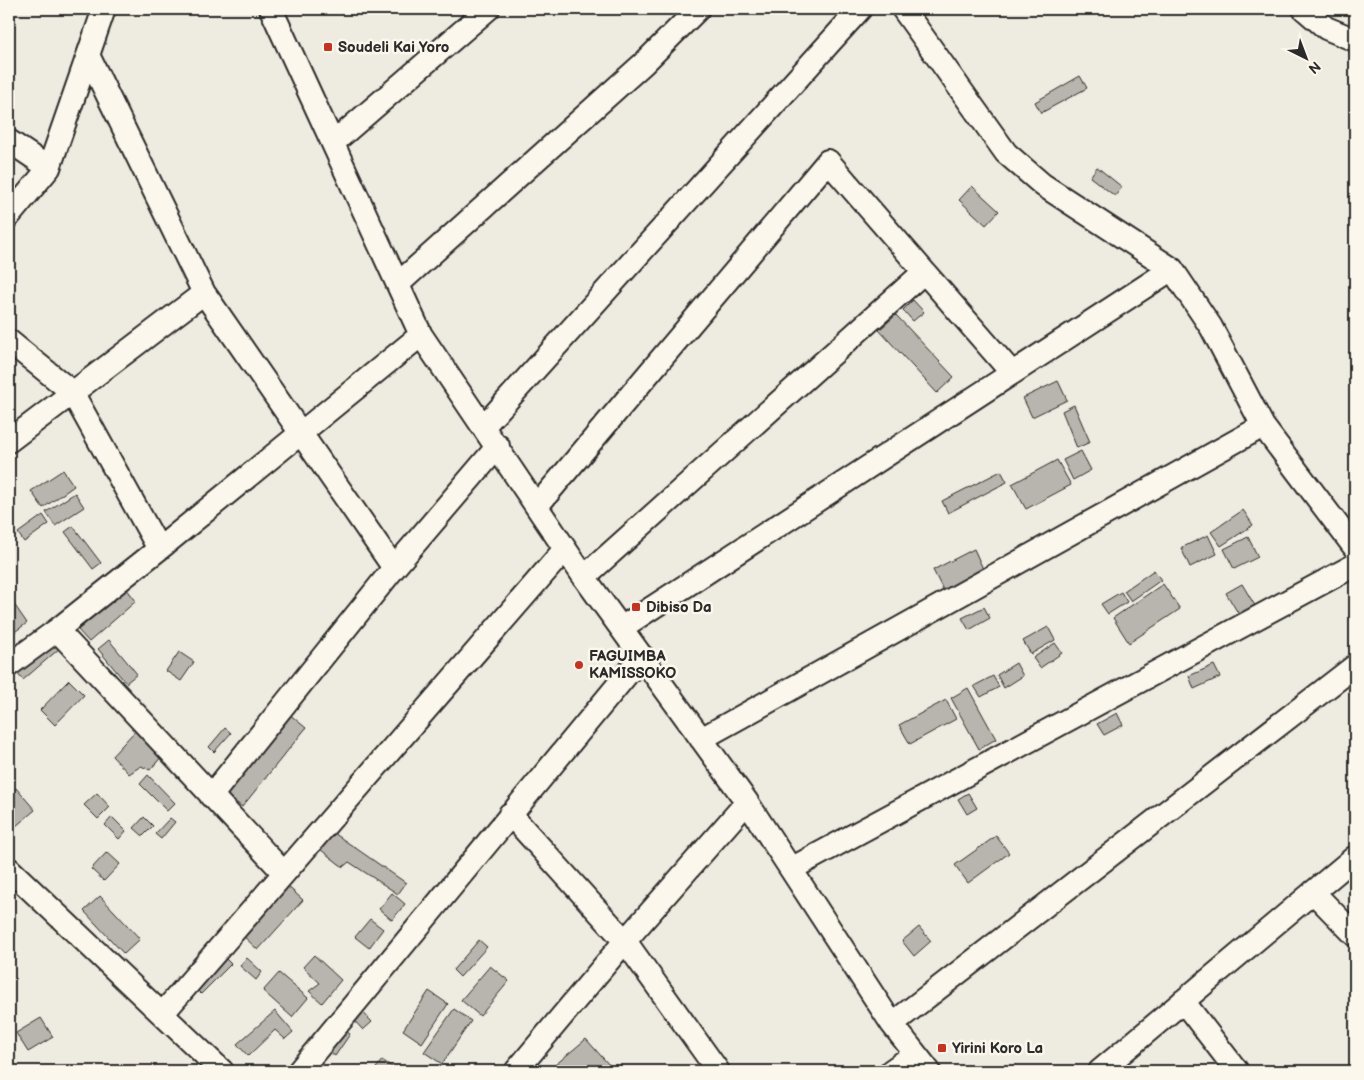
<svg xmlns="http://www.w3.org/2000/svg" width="1364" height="1080" viewBox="0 0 1364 1080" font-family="'Balsamiq Sans',sans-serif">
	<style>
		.building { fill: #b8b5ae; stroke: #2b2b2b }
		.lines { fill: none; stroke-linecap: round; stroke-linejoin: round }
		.street-casing { stroke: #2b2b2b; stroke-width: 26 }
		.street { stroke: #fbf7ec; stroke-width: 22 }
		.poi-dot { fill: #c8321e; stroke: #fbf7ec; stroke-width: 2 }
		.labels { text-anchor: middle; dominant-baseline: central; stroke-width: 5; stroke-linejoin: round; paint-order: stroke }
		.poi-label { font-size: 15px; font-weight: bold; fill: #2b2b2b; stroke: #fbf7ec; text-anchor: start }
	</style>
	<rect width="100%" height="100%" fill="#eeebe0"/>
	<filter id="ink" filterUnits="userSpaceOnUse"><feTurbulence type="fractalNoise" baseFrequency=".02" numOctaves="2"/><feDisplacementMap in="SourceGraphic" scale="10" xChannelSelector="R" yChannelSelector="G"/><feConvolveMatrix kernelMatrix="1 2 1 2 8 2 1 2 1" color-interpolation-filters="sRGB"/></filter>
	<g filter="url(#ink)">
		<path class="building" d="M1080,76L1087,88L1041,113L1035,102Z
			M1097,167L1122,187L1115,196L1090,177Z
			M972,186L999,211L986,225L959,200Z
			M913,300L924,312L913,321L903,310Z
			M896,315L954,377L937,393L879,330Z
			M1058,381L1067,400L1032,417L1023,398Z
			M1074,405L1090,442L1077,448L1062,411Z
			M1081,451L1091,470L1073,480L1063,460Z
			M1057,460L1071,485L1026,509L1012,484Z
			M63,470L74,486L43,508L31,491Z
			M1001,471L1007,482L948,513L942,501Z
			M75,493L84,507L55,526L46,512Z
			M1243,510L1253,525L1221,546L1211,532Z
			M43,515L49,524L24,542L18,533Z
			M73,526L101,563L93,569L65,532Z
			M1208,535L1217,554L1190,567L1181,548Z
			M1248,537L1258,557L1234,569L1224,549Z
			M974,549L984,571L944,592L933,570Z
			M1154,570L1161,580L1131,601L1124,591Z
			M1163,584L1180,609L1129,643L1113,618Z
			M1242,584L1257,609L1241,618L1226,593Z
			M126,588L136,601L89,642L78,630Z
			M1121,592L1127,602L1108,614L1101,604Z
			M9,597L27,623L9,636Z
			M984,607L990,618L969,630L962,618Z
			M1048,627L1055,640L1031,654L1023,641Z
			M52,638L60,648L23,680L14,670Z
			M109,640L137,674L126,683L98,649Z
			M1055,643L1062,653L1040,668L1033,658Z
			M179,652L194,662L181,681L166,671Z
			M1016,663L1023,676L1004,688L997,675Z
			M1214,665L1220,677L1194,689L1189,676Z
			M993,676L999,687L981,697L974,686Z
			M69,680L84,695L55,725L40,710Z
			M968,688L996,739L979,749L951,698Z
			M946,700L956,719L910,744L899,725Z
			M288,713L306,728L242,807L224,793Z
			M1117,713L1123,725L1104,735L1097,724Z
			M225,728L231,733L214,752L209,747Z
			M135,731L163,755L150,770L141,766L129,774L112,756Z
			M148,775L175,803L167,811L140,784Z
			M16,788L35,810L9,832V794Z
			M97,793L110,807L98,819L84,805Z
			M968,793L977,808L967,814L958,799Z
			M112,817L126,831L119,839L105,825Z
			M144,817L153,826L143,836L134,828Z
			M170,818L175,822L161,839L155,834Z
			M331,831L406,883L398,894L349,862L343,867L316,846Z
			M996,836L1009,853L968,883L955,865Z
			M107,852L120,864L104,881L91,869Z
			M284,883L303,900L258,950L239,932Z
			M392,893L405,904L392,920L379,909Z
			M100,896L140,939L124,954L84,911Z
			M370,919L383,929L369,948L355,937Z
			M919,927L931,941L914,956L902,941Z
			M479,940L487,947L460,977L453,970Z
			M314,955L341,980L322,1003L309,991L320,983L303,967Z
			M223,956L231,964L201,994L194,987Z
			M247,958L262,972L256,980L240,966Z
			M490,966L509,981L480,1016L461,1000Z
			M279,973L308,998L292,1017L263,991Z
			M429,991L448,1004L422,1043L403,1030Z
			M359,1008L372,1022L363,1030L350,1016Z
			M454,1009L471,1021L442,1064L424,1052Z
			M275,1011L293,1032L285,1039L275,1030L248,1056L237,1044Z
			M41,1018L53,1037L28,1052L16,1033Z
			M341,1028L350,1034L335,1056L326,1049Z
			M586,1039L610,1066L604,1071H548Z
			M382,1060L398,1071H374Z"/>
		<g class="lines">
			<g class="street-casing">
				<path id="street" d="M271,9L421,335L584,577L747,802L892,1024L929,1071
					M1304,9L1326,28L1355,40
					M89,57L204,293L394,568
					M9,141L49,168
					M333,143L488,9
					M9,216L49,168L104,9
					M398,284L644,63L698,9
					M9,341L72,392L159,549
					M484,426L860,9
					M1263,426L1355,548
					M9,441L204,293
					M537,506L828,161L1012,373
					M584,577L924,272
					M621,628L1172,269
					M57,630L284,873
					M9,665L57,630L159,549L421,335
					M701,739L1263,426L1211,327L1172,269L1043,185L1006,153L903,9
					M211,796L394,568L498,446
					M510,814L625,941L718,1071
					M9,869L222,1071
					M791,869L1355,565
					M1313,892L1355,935
					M1183,1001L1237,1071
					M163,1013L565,549
					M892,1024L1355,666
					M299,1071L642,656
					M516,1071L625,941L747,802
					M891,1071L915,1054
					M1100,1071L1355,857"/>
			</g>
			<use href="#street" class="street"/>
		</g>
	</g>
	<g class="poi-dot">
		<rect x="323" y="42" width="10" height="10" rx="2.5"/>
		<rect x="631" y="602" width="10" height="10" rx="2.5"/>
		<circle cx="579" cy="665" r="5"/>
		<rect x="937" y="1043" width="10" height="10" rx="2.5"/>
	</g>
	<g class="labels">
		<g class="poi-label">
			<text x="338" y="47">Soudeli Kai Yoro</text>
			<text x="646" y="607">Dibiso Da</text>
			<text x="589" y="656">FAGUIMBA<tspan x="589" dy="17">KAMISSOKO</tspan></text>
			<text x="952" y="1048">Yirini Koro La</text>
		</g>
	</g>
	<rect width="1364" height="1080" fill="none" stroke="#fbf7ec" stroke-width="30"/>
	<rect x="15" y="15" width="1334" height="1050" fill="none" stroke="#2b2b2b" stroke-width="2" filter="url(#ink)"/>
	<g transform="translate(1306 58) rotate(138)" stroke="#fbf7ec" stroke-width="4" paint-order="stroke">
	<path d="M0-4L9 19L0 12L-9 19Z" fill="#2b2b2b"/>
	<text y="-8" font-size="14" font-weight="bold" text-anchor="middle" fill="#2b2b2b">N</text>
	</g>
</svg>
